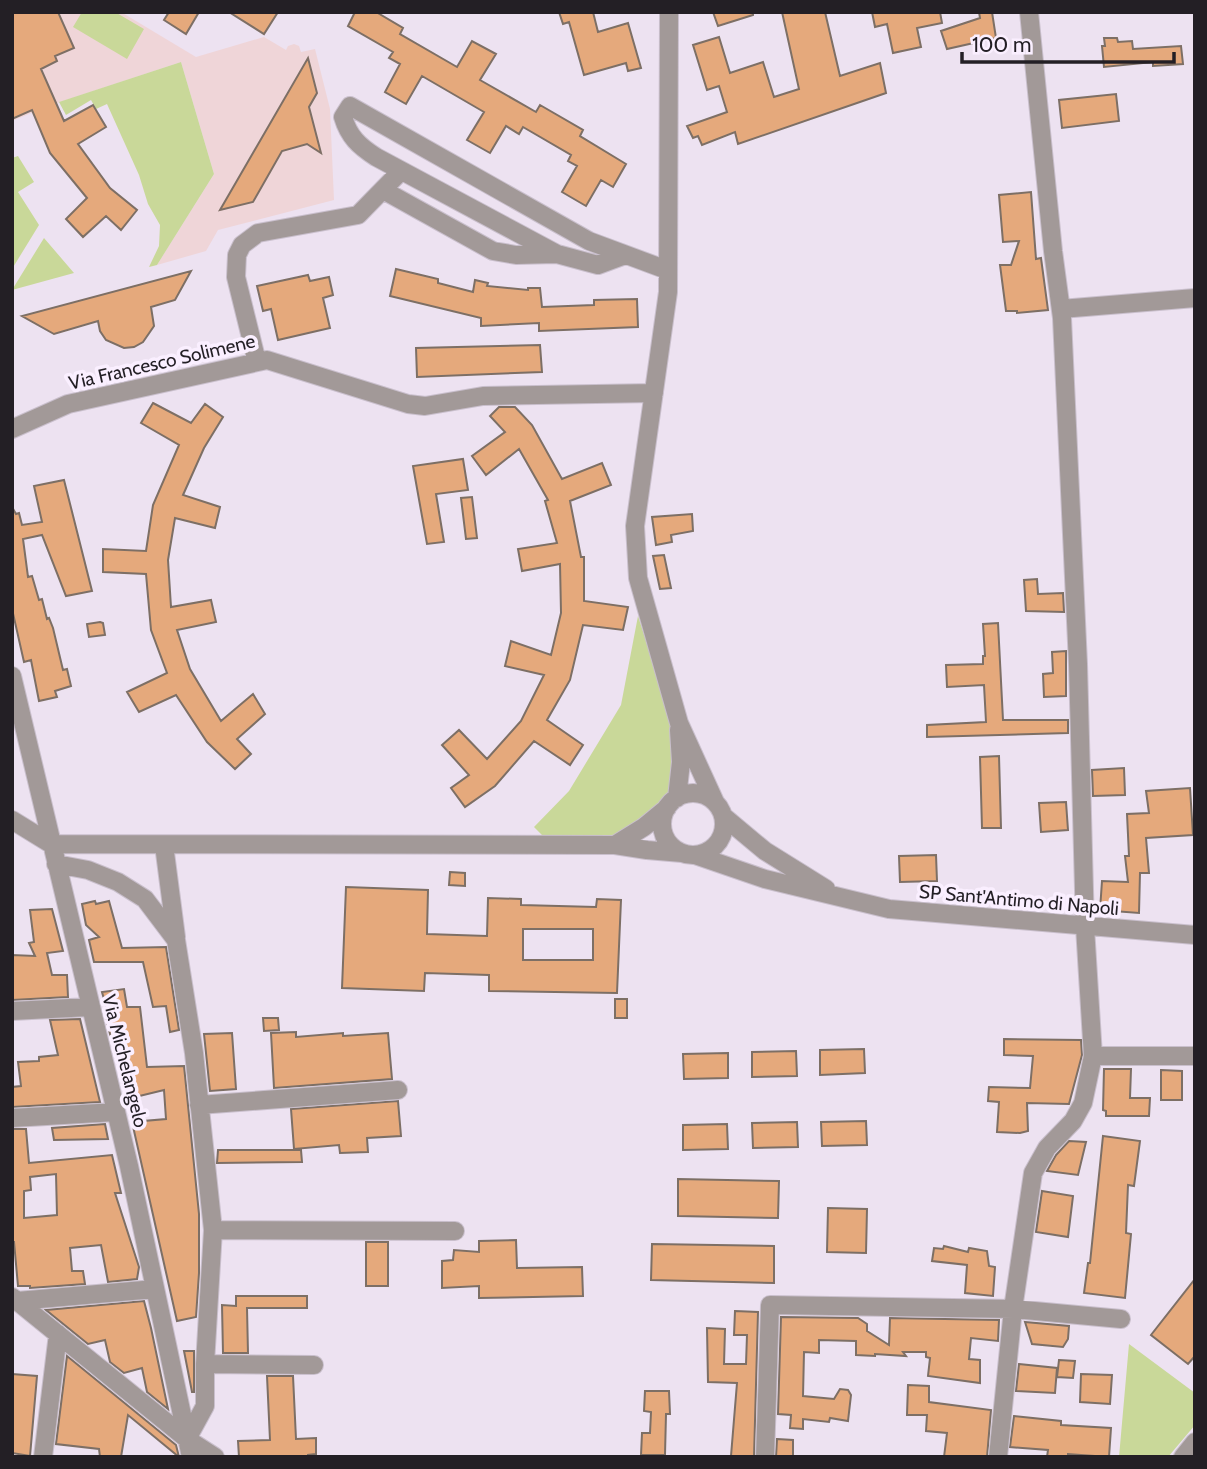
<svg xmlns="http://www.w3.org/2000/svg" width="1207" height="1469" viewBox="0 0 1207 1469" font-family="Cabin,sans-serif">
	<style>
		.education { fill: #efd5d8 }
		.green { fill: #c9d899 }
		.building { fill: #e5a97c; stroke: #7d6f65; stroke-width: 2; fill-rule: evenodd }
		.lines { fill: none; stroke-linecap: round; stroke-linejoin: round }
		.minor-casing { stroke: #c9bfcc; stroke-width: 20 }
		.minor { stroke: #a29998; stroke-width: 18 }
		.labels { text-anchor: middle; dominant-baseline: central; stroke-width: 7; stroke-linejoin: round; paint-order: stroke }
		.street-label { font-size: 19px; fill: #231f25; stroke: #faefff }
	</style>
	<rect width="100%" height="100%" fill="#ede2f1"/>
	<path class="education" d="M12,12H121L196,57L264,37L286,50L288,46L294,44L299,46L301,52L315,49L330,109L334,200L218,230L206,251L157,265L214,174L181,62L51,105L12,121Z"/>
	<path class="green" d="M82,12H115L144,29L127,59L73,27Z
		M181,62L214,174L157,265L149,267L159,246L160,225L148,204L139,175L107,104L96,109L91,100L66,115L59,102Z
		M18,156L34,182L18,192L39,225L12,269V158Z
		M44,238L74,273L12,290Z
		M638,616L672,721L674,760L672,788L663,801L614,837H544L534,827L569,791L621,705Z
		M1129,1344L1195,1393V1425L1168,1457H1119Z"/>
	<path class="building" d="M12,12H58L74,48L55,56L57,61L41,69L64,121L93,105L106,127L78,144L110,188L137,210L121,230L106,216L83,237L66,219L87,198L50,153L32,110L12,119Z
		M169,12H199L186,34L164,20Z
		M229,12H278L264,34Z
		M355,12H376L403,28L400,34L457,67L472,41L496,54L480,80L536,112L540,105L583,130L580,136L626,164L613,187L601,180L586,206L562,192L577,166L568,161L571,155L523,127L519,134L506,126L490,153L467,140L484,112L422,76L406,104L385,92L400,64L389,58L393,52L348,26Z
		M559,12H593L598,32L628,23L641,68L628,71L626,63L584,75L569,22L563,24Z
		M713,12H753V15L718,26Z
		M782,12H825L840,76L880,63L886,93L738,144L735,132L702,145L698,136L693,138L687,126L727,112L719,86L707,90L693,45L719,37L730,73L763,62L774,97L799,89Z
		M872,12H940L942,23L917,28L921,47L893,53L887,24L875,27Z
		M979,12H992L996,38L947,49L941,31L980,18Z
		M1104,38H1117L1118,42L1132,41L1133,49L1181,46L1183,64L1153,66V62L1104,67L1102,46H1105Z
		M308,58L317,93L309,107L321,153L307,144L282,151L253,202L220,210Z
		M1116,94L1119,121L1062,128L1059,100Z
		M1031,192L1036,259L1041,258L1048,310L1017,313V311H1006L1000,265H1011L1019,241L1003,242L999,195Z
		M396,269L438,279V283L473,292L475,280L488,283L487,286L528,290V288H540L542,307L594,305V300L637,299L638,327L539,331V323L481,326V318L390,296Z
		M191,271L175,300L151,307L154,326L143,342L134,347L124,348L106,340L100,331L98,321L54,334L22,316Z
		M308,275L310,281L329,277L333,295L323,298L330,328L278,340L271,309L263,311L257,286Z
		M540,345L542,372L417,377L416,348Z
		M153,403L191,423L205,404L223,417L204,448L183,495L220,507L215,528L175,518L168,560L171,607L211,600L216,622L177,630L190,669L221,721L253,694L265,714L237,739L251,754L235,769L207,742L176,695L139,712L127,692L167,673L151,630L146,574L103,572V549L146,551L153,505L179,445L141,423Z
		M499,407H515L532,425L562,479L602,463L611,485L570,501L581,557H584V601L628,607L623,630L583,625L570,680L547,720L583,745L570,765L534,741L495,786L465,807L451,788L469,775L442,745L459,730L487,759L521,721L544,675L505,666L511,641L551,655L561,613L560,564L522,571L518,549L557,543L545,501L548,500L519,449L486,475L472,456L505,432L490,416Z
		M463,459L468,490L436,494L444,542L427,544L413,466Z
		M64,480L92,591L66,596L42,535L23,539L28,577L32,576L39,600L42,599L47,619L49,618L53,628L63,670L67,669L71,686L55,691L57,697L39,701L31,660L24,662L12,609V507L16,514L19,513L22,525L42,522L34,486Z
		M472,497L477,538L466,539L461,498Z
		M692,514L693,531L671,535L672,542L656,545L652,517Z
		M664,555L671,588L660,589L653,556Z
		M1037,579L1038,594L1063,593L1064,612L1026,611L1024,580Z
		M100,622L103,623L105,635L89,637L87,624Z
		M998,623L1003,720H1068V733L927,737V725L986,722L984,685L947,687L946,665L983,664V656H985L983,624Z
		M1066,651V696L1044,697L1043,674L1053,673L1052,652Z
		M999,756L1001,828H982L980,757Z
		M1124,768L1125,795L1093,796L1092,770Z
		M1190,788L1193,835L1146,838L1149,873H1140L1139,913L1100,910L1102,881L1128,882L1125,856H1129L1127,814L1149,813L1146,791Z
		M1066,802L1068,830L1041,832L1039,803Z
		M936,855L937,881L900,882L899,856Z
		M450,872L465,873V886L449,885Z
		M346,887L428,890L427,934L487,936L488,898L521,899V905L596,907L597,899L621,900L617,993L489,991V975L425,973L424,991L342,988ZM523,929H593V960H523Z
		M95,901L96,904L109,901L122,948L166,947L179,1030L170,1032L166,1006L153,1007L143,962H94L89,940L99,937L86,925L82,904Z
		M52,909L63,951L47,953L52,975H67L68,997L12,1000V955L35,956L29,943L34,942L30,910Z
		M124,989L127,1007H140L147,1067L184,1066L199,1214V1273L196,1317L177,1321L132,1122L166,1119L164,1090L127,1099L104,1011L107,1010L102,992Z
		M615,999H627V1018H615Z
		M263,1018H278L279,1030L264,1031Z
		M80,1019L100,1102L12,1107V1087L21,1086L18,1062L39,1061V1057L58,1055L50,1020Z
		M296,1032V1037L343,1033V1036L388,1033L392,1079L274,1088L271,1033Z
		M232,1033L236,1089L210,1091L204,1034Z
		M1004,1039L1081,1040L1082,1055L1069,1104L1027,1103L1028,1131L1020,1133L997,1132L999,1102L988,1101L989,1087L1030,1088L1033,1056L1004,1055Z
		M864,1049L865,1073L820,1075V1050Z
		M796,1051L797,1076L752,1077V1052Z
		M728,1053V1078L684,1079L683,1054Z
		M1104,1069H1131L1130,1098H1150L1149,1116H1106V1111L1103,1110Z
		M1161,1070L1182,1071V1100H1161Z
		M398,1101L401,1136L367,1138L368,1152L340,1153L339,1145L294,1149L291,1109Z
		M866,1121L867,1145L822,1146L821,1122Z
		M797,1122L798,1147L753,1148L752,1123Z
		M105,1124L108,1139L54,1140L52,1128Z
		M727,1124L728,1149L683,1150V1125Z
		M12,1129H26L29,1163L112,1155L121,1193H115L139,1267L137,1279L108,1282L101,1245L70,1248L72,1271H83L85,1284L30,1288V1286H18L14,1242H12ZM56,1174L57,1215L24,1218V1191L31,1190L30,1177Z
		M1103,1136L1140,1141L1134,1186L1128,1185L1126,1233L1131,1234L1125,1298L1084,1293L1088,1263H1090Z
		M1069,1141L1086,1142L1078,1175L1047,1171L1056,1155Z
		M218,1150H301L302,1162L217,1163Z
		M678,1179L779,1181L778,1218L678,1216Z
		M1042,1191L1073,1196L1068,1237L1036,1232Z
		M828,1208L867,1209L866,1253L827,1252Z
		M516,1240L517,1268L582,1267L583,1296L479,1298V1286L442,1288V1261L453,1260L454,1250L479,1252V1241Z
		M366,1242H388V1286H366Z
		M652,1244L774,1246V1283L651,1280Z
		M944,1246L968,1252L969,1248L987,1251L989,1266L995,1267L993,1296L965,1293L967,1265L932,1261L934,1248L943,1249Z
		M1195,1279V1356L1188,1364L1151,1335Z
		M236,1296H307V1308H247L248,1353H223L222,1305L236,1306Z
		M144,1301L151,1328L168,1409L147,1392L142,1368L124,1373L110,1362L105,1340L88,1344L46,1310Z
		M735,1311L758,1312L754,1457L731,1456L737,1383L708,1382L707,1328L725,1329L724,1364H746L747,1335H734Z
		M781,1317L858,1318L867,1324V1331L889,1345L890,1318L999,1320L998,1341L971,1338L969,1359L980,1360V1383L928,1376L930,1358L926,1357V1352H903L906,1356L875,1354V1356L856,1355V1341L819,1340V1353L804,1352L803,1396L834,1399L840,1389L848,1390L851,1395L848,1421L830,1418L829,1422L803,1419V1429L790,1428L791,1415L778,1414Z
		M1025,1322L1069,1326L1068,1339L1063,1347L1032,1344Z
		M184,1351H194V1392H192Z
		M67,1356L176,1445L179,1457L128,1415L121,1457H100L99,1449L56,1444Z
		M1059,1360L1075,1361L1073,1378L1057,1377Z
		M1019,1364L1057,1368L1055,1393L1016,1391Z
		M12,1374L37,1376L30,1456L12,1453Z
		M1081,1374L1112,1375L1110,1404L1080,1402Z
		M267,1376H293L296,1439L316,1438V1454L308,1455V1457H239L238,1441L270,1440Z
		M908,1385L929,1386V1402L991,1410L987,1457H944L947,1433L926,1431L927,1415H907Z
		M645,1391H669L670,1414H666L665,1455H641L642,1433H650L651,1412L644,1411Z
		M1014,1416L1061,1421V1425L1111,1428L1109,1457L1068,1454V1457H1047L1048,1450L1010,1447Z
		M777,1439L793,1440V1457H776Z"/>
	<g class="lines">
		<g class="minor-casing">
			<path id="minor" d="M669,12L668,292L635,526L638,578L679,723L715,802
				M383,190L493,251L516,255L556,254
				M625,255L598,265L557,254L376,157C359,146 349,137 343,117L350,106L589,241L667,270
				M1061,309L1195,298
				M257,362L236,277L237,255L242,245L258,233L358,215L401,171
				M12,429L68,404L267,360L408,404L425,406L483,396L654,393
				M12,676L129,1166L191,1457
				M662 824a31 31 0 1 1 62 0a31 31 0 1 1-62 0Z
				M677,798L681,762L679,730
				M723,816L765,851L826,889
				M12,820L51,844L615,845L647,850L682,853
				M164,845L176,937
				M615,845L644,827L667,808
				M695,855L765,879L889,909L1195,935
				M56,864L88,870L118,882L145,899L176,940L194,1053L213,1230L205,1364V1406L187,1439
				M12,1011L90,1007
				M1093,1056H1195
				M199,1105L398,1090
				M12,1118L116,1112
				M213,1230L455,1231
				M12,1297L187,1439L215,1457
				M17,1301L155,1289
				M205,1364L314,1365
				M43,1457L58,1334
				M765,1457L770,1305L1013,1309L1121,1319
				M998,1457L1013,1309L1033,1173L1047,1148L1073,1121L1083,1103L1093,1056L1085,927L1078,664L1062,318L1053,251L1029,12
				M1183,1457L1195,1442"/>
		</g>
		<use href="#minor" class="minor"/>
	</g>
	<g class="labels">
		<g class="street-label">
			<text transform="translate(162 362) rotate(-13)">Via Francesco Solimene</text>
			<text transform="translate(1019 900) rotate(5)">SP Sant'Antimo di Napoli</text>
			<text transform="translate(125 1061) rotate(76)">Via Michelangelo</text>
		</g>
	</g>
	<rect width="1207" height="1469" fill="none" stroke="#231f25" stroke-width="28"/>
	<path d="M962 52v10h212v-10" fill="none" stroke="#231f25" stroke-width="3.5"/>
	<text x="972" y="52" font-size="21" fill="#231f25" stroke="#faefff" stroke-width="5" paint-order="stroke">100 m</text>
</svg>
